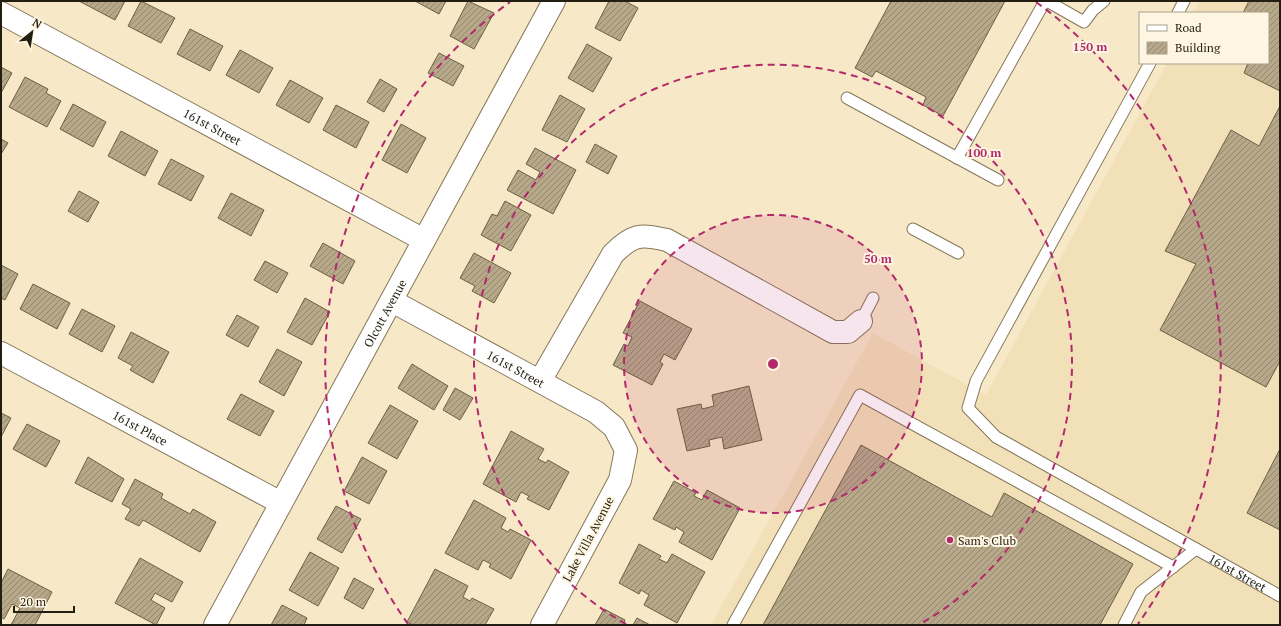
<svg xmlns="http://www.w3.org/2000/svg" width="1281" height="626" viewBox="0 0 1281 626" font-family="'PT Serif',serif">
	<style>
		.built { fill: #f2e0b8 }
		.building { fill: url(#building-hatch); stroke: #6c5f43 }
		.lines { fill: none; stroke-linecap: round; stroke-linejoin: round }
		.service-casing { stroke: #85775a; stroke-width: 13 }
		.minor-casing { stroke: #85775a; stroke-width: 24 }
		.service { stroke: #fff; stroke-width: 11 }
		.minor { stroke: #fff; stroke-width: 22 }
		.ring { fill: none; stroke: #b22a6b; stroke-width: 2; stroke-dasharray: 7 5 }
		.poi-dot { fill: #b22a6b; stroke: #fff6e2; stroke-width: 1.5 }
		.labels { text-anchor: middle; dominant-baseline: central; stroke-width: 4; stroke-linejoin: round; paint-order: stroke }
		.street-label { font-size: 12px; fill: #231e12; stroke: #fff6e2 }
		.poi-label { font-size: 12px; fill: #231e12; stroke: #fff6e2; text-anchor: start }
		.centre { fill: #b22a6b; stroke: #fff6e2; stroke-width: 2 }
		.ring-label { font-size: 12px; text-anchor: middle; font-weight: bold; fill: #b22a6b; stroke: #fff6e2; stroke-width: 4; stroke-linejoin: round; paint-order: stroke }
	</style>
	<defs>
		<pattern id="building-hatch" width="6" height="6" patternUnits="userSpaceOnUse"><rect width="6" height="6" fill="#b6a889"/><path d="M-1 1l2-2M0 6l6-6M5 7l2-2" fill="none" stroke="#94886f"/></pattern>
	</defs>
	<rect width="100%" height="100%" fill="#f7e8c8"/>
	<path class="built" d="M1200,1H1280V625H711L873,333L986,395L1167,63H1268V13H1194Z"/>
	<path class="building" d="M79,1H125L115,20Z
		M141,1L175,18L161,43L128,26Z
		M415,1H446L439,14Z
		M468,1L494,13L474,49L450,36Z
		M609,1H625L638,8L620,41L595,28Z
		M891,1H1005L943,116L923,105L926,97L876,71L872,77L855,68Z
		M1249,1H1280V91L1244,73L1248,63H1268V13H1243Z
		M190,29L223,46L210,71L177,54Z
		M587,44L612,58L593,92L568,78Z
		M240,50L273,68L259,93L226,75Z
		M439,53L464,66L453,86L428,73Z
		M1,67L12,73L1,93Z
		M25,77L48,89L46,93L61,101L47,127L9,107Z
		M380,79L397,89L384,112L367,102Z
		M290,80L323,98L309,123L276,105Z
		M560,95L585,109L567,142L542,130Z
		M73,104L106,122L93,147L60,129Z
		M336,105L369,122L356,148L323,130Z
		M1280,106V361L1266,387L1160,330L1196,264L1165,251L1231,130L1259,146Z
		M401,124L426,138L407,173L382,160Z
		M121,131L158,151L145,176L108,156Z
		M1,139L8,143L1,154Z
		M595,144L617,156L608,174L586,162Z
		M535,148L576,170L553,214L507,190L518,170L536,180L540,172L526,164Z
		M171,159L204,176L191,201L158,184Z
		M79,191L99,202L88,222L68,211Z
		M231,193L264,210L251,236L218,218Z
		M505,201L531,215L511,251L481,235L492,214L497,216Z
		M323,243L355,261L343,284L310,266Z
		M474,253L511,273L494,303L472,291L475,286L460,278Z
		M265,261L288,273L277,293L254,280Z
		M1,265L18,274L5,300L1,298Z
		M33,284L70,303L57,329L20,309Z
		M305,298L330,312L312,345L287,332Z
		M640,301L692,329L675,360L664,354L660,362L663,364L652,385L613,365L624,344L628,346L632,337L623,333Z
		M82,309L115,326L102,352L69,334Z
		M237,315L259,327L248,347L226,335Z
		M131,332L169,352L153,383L130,370L133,366L118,358Z
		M277,349L302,362L284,396L259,382Z
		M412,364L448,386L434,410L398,388Z
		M749,386L762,440L724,449L722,437L709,440L710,446L687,451L677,409L701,404L702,409L714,406L712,395Z
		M455,388L473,398L460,420L443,410Z
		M241,394L274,411L260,436L227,419Z
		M390,405L418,421L397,459L368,443Z
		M1,413L11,418L1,437Z
		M27,424L60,441L46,467L13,449Z
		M511,431L544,449L538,459L546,463L548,460L569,472L549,510L527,499L529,496L521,492L516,502L483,484Z
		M861,445L992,517L1004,493L1133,564L1100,625H763Z
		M1280,449V530L1247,513Z
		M88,457L124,479L112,502L75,483Z
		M362,457L387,471L369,504L344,491Z
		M135,479L163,494L161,498L190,514L193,509L216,522L200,552L143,520L139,526L125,519L131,509L122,504Z
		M674,481L696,493L694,496L702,500L707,490L740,508L712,560L679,542L684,532L676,527L675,530L653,519Z
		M474,500L506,518L501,528L508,532L510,529L531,540L511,579L489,567L491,564L483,560L478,570L445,553Z
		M336,506L361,519L342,553L317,539Z
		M639,544L661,556L659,559L667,563L672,554L705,572L677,623L644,605L649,595L641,590L639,594L619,583Z
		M310,552L339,568L318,606L289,590Z
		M140,558L183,582L172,602L155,593L151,600L165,608L156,625L115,603Z
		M8,569L52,592L35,625H11L20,608L12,604L4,619L1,617V583Z
		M435,569L468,586L463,597L470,601L472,598L494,609L485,625H413L407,622Z
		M354,578L374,589L363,609L344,598Z
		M282,605L307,618L304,625H271Z
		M604,609L625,620L624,623L627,625H595Z
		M637,618L650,625H633Z"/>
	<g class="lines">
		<g class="service-casing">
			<g id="service">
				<path d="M1047,1L1084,22L1093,10L1104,1"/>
				<path d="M1178,13L1184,1"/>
				<path id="s1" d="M1150,63L976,381L968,408L996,437L1280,596"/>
				<path d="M847,98L998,180"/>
				<path d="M957,158L1045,1"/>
				<path d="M913,229L958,253"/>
				<path d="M861,321L873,298"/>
				<path d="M733,625L860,395L1173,567"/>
				<path d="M1124,625L1141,592L1196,549"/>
			</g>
		</g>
		<g class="minor-casing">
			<g id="minor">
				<path id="s2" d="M1,13L424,240"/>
				<path id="s3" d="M392,301L596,412L614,427L626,450L620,480L542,625"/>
				<path id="s4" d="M1,353L281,503"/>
				<path d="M540,381L613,254C633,234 640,234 667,240L833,332H848L861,321"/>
				<path id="s5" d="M215,625L554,1"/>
			</g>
		</g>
		<use href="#service" class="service"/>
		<use href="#minor" class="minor"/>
	</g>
	<circle cx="773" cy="364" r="149" fill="#b22a6b" fill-opacity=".12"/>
	<g class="ring">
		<circle cx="773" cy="364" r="149"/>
		<path d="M626 624A299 299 0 1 1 920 624"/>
		<path d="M408 624A448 448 0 0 1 510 2M1036 2A448 448 0 0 1 1138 624"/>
	</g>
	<circle class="poi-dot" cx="950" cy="540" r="4"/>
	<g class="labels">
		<g class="street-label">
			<text stroke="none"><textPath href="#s2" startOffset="240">161st Street</textPath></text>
			<text stroke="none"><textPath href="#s5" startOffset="355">Olcott Avenue</textPath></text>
			<text stroke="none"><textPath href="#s3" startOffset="141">161st Street</textPath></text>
			<text stroke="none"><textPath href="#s4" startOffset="158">161st Place</textPath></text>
			<text transform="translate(588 539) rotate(-62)">Lake Villa Avenue</text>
			<text stroke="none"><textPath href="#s1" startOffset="708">161st Street</textPath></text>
		</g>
		<g class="poi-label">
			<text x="958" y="540">Sam's Club</text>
		</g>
	</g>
	<circle cx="773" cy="364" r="6" class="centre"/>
	<g class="ring-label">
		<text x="1090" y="51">150 m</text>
		<text x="984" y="157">100 m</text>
		<text x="878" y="263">50 m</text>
	</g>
	<rect width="1281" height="626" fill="none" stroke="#231e12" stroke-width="4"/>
	<rect x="1139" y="12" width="130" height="52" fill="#fff6e2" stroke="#a7a08f"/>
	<rect x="1147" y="25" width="20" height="6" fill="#ffffff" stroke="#a7a08f"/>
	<text x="1175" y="32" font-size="12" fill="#231e12">Road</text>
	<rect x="1147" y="42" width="20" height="12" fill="url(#building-hatch)" stroke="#a7a08f"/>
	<text x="1175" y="52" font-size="12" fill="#231e12">Building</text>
	<g transform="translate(32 32) rotate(30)" stroke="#fff6e2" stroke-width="3" paint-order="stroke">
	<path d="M0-3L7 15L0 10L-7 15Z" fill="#231e12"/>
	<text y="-6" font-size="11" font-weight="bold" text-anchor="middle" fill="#231e12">N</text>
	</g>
	<path d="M14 606v6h60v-6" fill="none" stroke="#231e12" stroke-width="2"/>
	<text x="20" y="606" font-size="12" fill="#231e12" stroke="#fff6e2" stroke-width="3" paint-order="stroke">20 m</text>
</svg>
